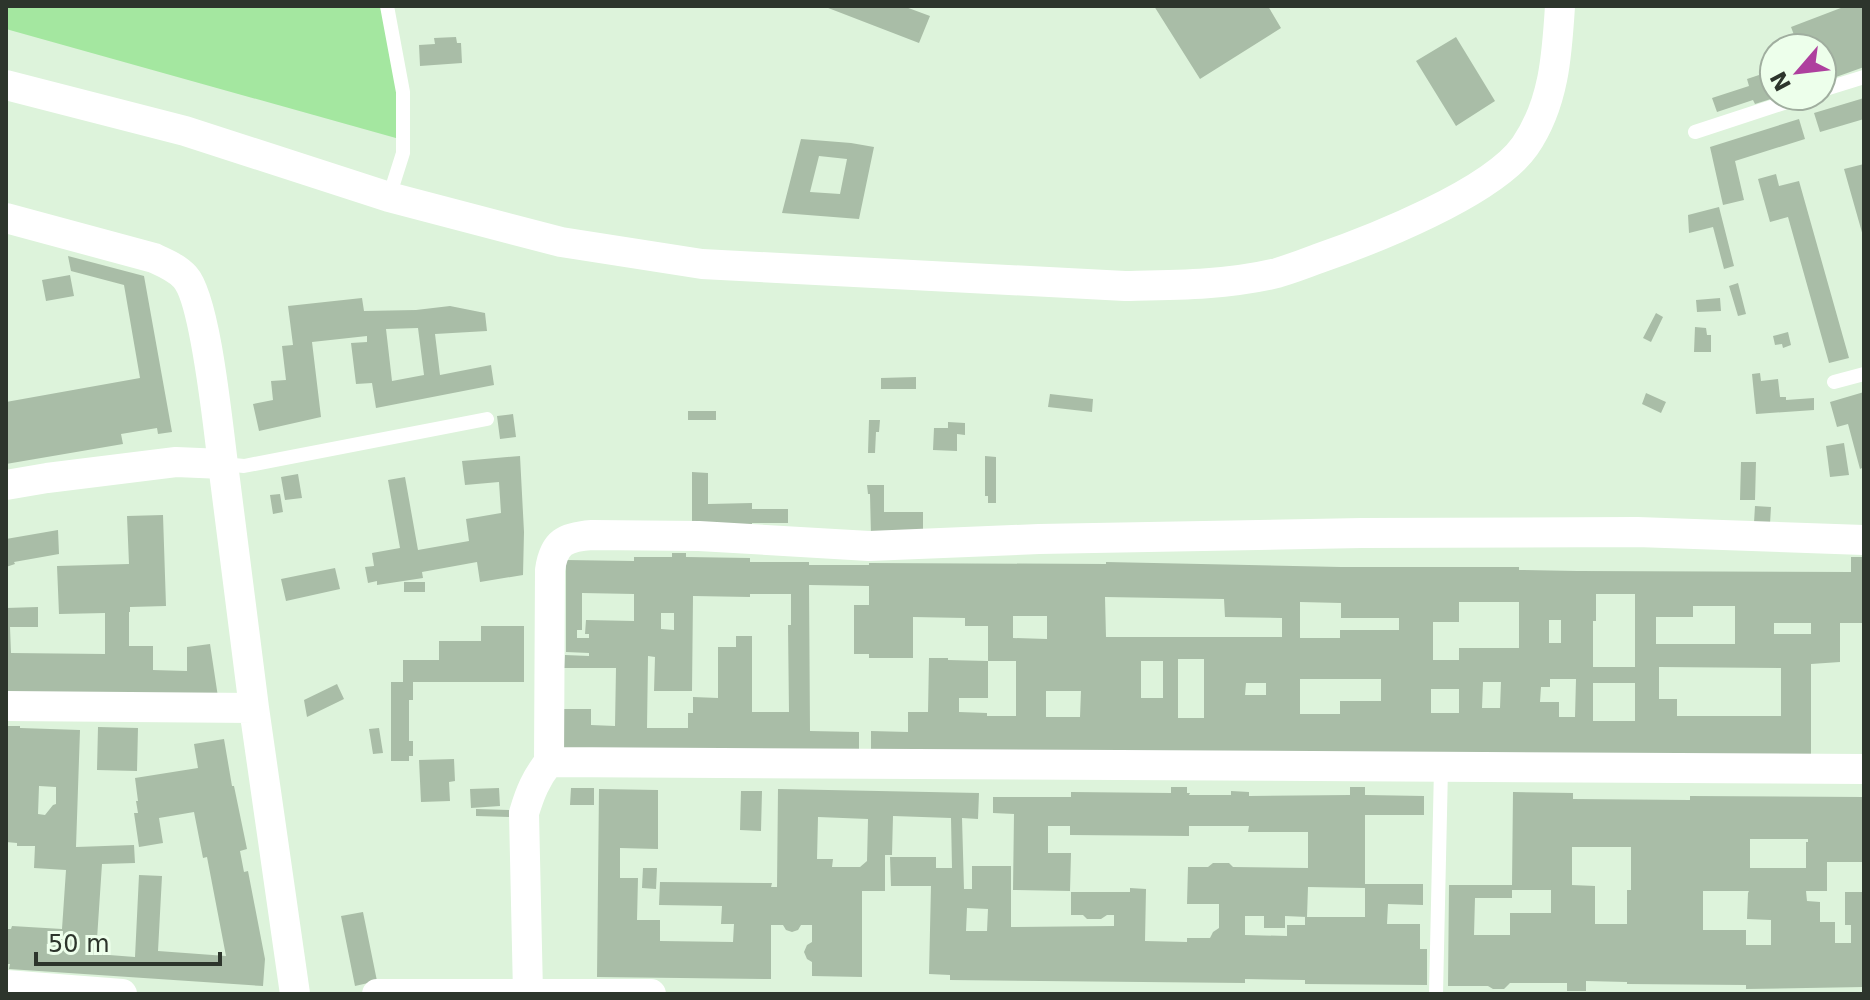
<svg xmlns="http://www.w3.org/2000/svg" width="1870" height="1000" viewBox="0 0 1870 1000" font-family="'DejaVu Sans',sans-serif">
	<style>
		.green { fill: #a4e7a0 }
		.building { fill: #a9bda7; fill-rule: evenodd }
		.lines { fill: none; stroke-linecap: round; stroke-linejoin: round }
		.service { stroke: #fff; stroke-width: 14 }
		.minor { stroke: #fff; stroke-width: 30 }
	</style>
	<rect width="100%" height="100%" fill="#ddf3db"/>
	<path class="green" d="M6,6H391L403,140L6,29Z"/>
	<path class="building" d="M823,6H903L930,16L919,43Z
		M1154,6H1268L1281,28L1200,79Z
		M1846,6H1864V67L1822,82V48H1799L1791,27Z
		M456,37L457,43H461L462,63L420,66L419,45L435,44L434,38Z
		M1456,37L1495,101L1456,126L1416,61Z
		M1774,70V98L1755,104L1753,100L1717,112L1712,98L1749,86L1747,79Z
		M1864,98V119L1820,132L1814,113Z
		M1799,119L1805,139L1735,161L1744,200L1723,205L1710,147Z
		M801,139L851,143L874,147L859,219L782,213ZM819,156L847,159L840,194L810,192Z
		M1864,164V236H1863L1844,169Z
		M1776,174L1779,186L1799,181L1849,358L1829,363L1788,217L1770,222L1758,179Z
		M1719,207L1734,266L1724,269L1713,227L1689,233L1688,215Z
		M68,256L144,276L172,432L158,434L157,428L121,434L123,444L6,464V402L140,378L124,285L71,271Z
		M70,275L74,296L46,301L42,280Z
		M1738,283L1746,314L1738,316L1729,286Z
		M362,298L364,311L416,310L450,306L485,313L487,331L435,334L440,375L491,365L494,385L376,408L372,383L356,384L351,343L367,342V336L312,342L321,417L259,431L253,404L273,400L271,381L286,380L282,346L293,345L288,306ZM418,328L424,375L392,381L386,329Z
		M1720,298L1721,311L1697,312L1696,300Z
		M1656,313L1663,317L1651,342L1643,338Z
		M1695,327L1706,328L1707,335H1711V352H1694Z
		M1788,332L1791,345L1783,348L1782,344L1775,345L1773,336Z
		M1760,373L1761,381L1778,379L1780,397H1786V400L1814,398V410L1756,414L1752,374Z
		M916,377V389H881V378Z
		M1864,392V467L1860,469L1848,424L1837,427L1830,402Z
		M1646,393L1666,402L1661,413L1642,404Z
		M1050,394L1093,399L1092,412L1048,407Z
		M688,411H716V420H688Z
		M513,414L516,437L500,439L497,416Z
		M869,420H880L879,432H876L875,453H868Z
		M948,422L965,423V435L957,434V451L933,450L934,428H948Z
		M1844,443L1849,475L1830,477L1826,446Z
		M520,456L524,532L523,575L480,582L477,562L422,572L423,578L377,585V581L368,583L365,567L374,566L372,553L400,548L388,480L405,477L418,550L469,541L466,519L501,513L499,482L465,485L462,461Z
		M985,456L996,457V503H988V496H985Z
		M1741,462H1756L1755,500H1740Z
		M692,472L708,473V504L752,503V509H788V523H752V526H692Z
		M298,474L302,498L285,500L281,477Z
		M867,485H884V512H923V535H871L870,494H868Z
		M280,494L283,512L273,514L270,495Z
		M1755,506L1771,507L1770,524L1754,523Z
		M163,515L166,606L130,607V612H129V646H153V670L187,671V647L210,644L218,697L6,694V608L38,607V627H10L11,653L105,654V613L59,614L57,566L129,564L127,516Z
		M58,530L59,554L14,562L15,564L6,567V539Z
		M672,553H686V557L750,558V562H809V565H869V563L1106,564V562L1341,567H1519V570L1577,571L1851,572V557H1864V623H1840V662L1811,664V760L871,754V731L908,732V712H928L929,658H948V660L988,661V698H959V712L987,713V716H1016V661H988V626H965V618L913,617V658H869V654H854V605H869V586L809,585L810,731L859,732V754L560,748L561,709H591V725L615,726L616,668H564L565,655L589,656V653L566,652V560L634,561V557H672ZM582,593L634,594V621L586,620L585,634H589V638H577V630H582ZM750,594H791V625H788L789,712H752V636H736V647H718V698L693,697V713H688V728H647L648,656L655,657L654,691H692L693,596L750,597ZM1596,594H1635V667H1593V621H1596ZM1105,597L1224,599L1225,617L1282,618V637H1106ZM1300,602L1341,603V618H1399V630H1340V638H1300ZM1459,602H1519V648H1459V660H1433V622H1459ZM1693,606H1735V644H1656V617H1693ZM661,613H674V630L661,629ZM1013,616H1047V639L1013,638ZM1549,620H1561V643H1549ZM1774,623H1811V634H1774ZM1178,659H1204V718H1178ZM1141,661H1163V698H1141ZM1659,667L1781,668V716H1677V699H1659ZM1300,679H1381V701H1340V714H1300ZM1550,679H1576L1575,717H1559V702H1540L1541,687H1550ZM1483,682H1501L1500,708H1482ZM1246,683H1266V695H1245ZM1593,683H1635V721H1593ZM1431,689H1459V713H1431ZM1046,691H1081L1080,717H1046Z
		M335,568L340,589L286,601L281,579Z
		M404,582H425V592H404Z
		M481,626H524V682H413V700H409V741H413V756H409V761H391V682H403V660H439V641H481Z
		M337,684L344,699L307,717L304,700Z
		M6,726H20V728L80,730L76,847L134,845L135,863L102,864L96,954L135,957L139,875L162,876L158,951L226,956L207,857L203,858L194,812L159,818L163,843L139,847L134,813H138L136,801H138L135,778L198,768L194,744L224,739L232,786H234L247,849L240,851L244,872L248,871L265,959L263,986L9,969L10,964H6V929H11L12,926L62,929L66,870L34,868L35,846H17V843L6,842ZM39,786L56,787V804L53,805L45,815L38,814Z
		M98,727L138,728L137,771L97,770Z
		M379,728L383,753L373,754L369,729Z
		M454,759L455,781L449,782L450,801L421,802L419,760Z
		M1171,787H1187V793H1190L1189,795H1231V791L1249,792V796L1350,795V787H1365V795L1424,796V815H1365V884H1423V905L1388,904L1387,924H1420V949H1427V985L1305,984V980L1245,979V983L950,980V975L929,974L931,886H891L890,857H936V868H952L951,818L893,816L892,855H885V891H862V977L812,976V962L807,959L804,952L807,945L812,942V925H801L798,930L792,932L786,930L783,925H771V979L597,977L599,789L658,790V849L620,848V878H638L637,920H660V941L733,942L734,924H721L722,906L659,905L660,882L772,883L771,887H777L778,789L979,793L978,819L962,818L964,889H972V866H1011V927L1114,926V915H1107L1101,919H1087L1083,915H1071V892H1130V888L1146,889L1145,941L1187,942V938H1210L1213,932L1219,928V904H1187L1188,867H1208L1213,863H1229L1233,867L1308,868V832H1248L1249,826H1189V836L1070,835V826H1048V853H1071L1070,891L1013,890L1014,814L993,813V797H1071V792L1171,793ZM818,817L868,819L867,861L860,867H832L833,859H817ZM1308,887L1365,888V917H1305V925H1287V936L1245,935V916H1264V928H1285V916L1307,917ZM967,908L988,909L987,931H966Z
		M499,788L500,806L471,808L470,789Z
		M571,788H594V805H570Z
		M741,791H762L761,831L740,830Z
		M1513,792L1573,793V799L1690,800V796L1864,797V862H1827V891H1806L1807,901L1820,902V922H1835V943H1851V925H1845V892H1864V987L1746,989V985L1627,984V982L1586,981V991H1567V983H1510L1504,989H1493L1488,986H1448L1449,885H1512ZM1750,839H1808V842H1806V868H1750ZM1572,847H1631V890H1627V924H1595V886L1572,885ZM1512,890H1551V913H1510V935H1474L1475,898H1512ZM1703,891H1749L1748,893L1747,919L1771,920V945H1746V930H1703Z
		M476,809L509,810V817L476,816Z
		M643,868H657L656,889L642,888Z
		M363,912L377,981L355,986L341,916Z"/>
	<g class="lines">
		<path class="service" d="M387,6L403,92V153L389,197
			M1822,90L1864,77
			M1695,132L1805,96
			M1834,382L1864,374
			M223,464L244,466L487,419
			M1436,994L1441,768"/>
		<path class="minor" d="M6,85L185,131L389,197L561,242L702,264L1125,286C1175,285 1227,285 1277,273C1290,269 1304,264 1317,259C1372,240 1492,193 1525,146C1554,104 1557,55 1560,6
			M6,218L154,258C165,263 177,268 185,277C206,300 218,428 223,464
			M6,485L47,478L176,462L223,464L254,708L295,994
			M6,706L254,708
			M549,762L1864,769
			M6,985L122,994
			M528,993L524,813C530,793 536,778 549,762L550,570C554,542 565,537 592,535L699,536L869,546L1039,539L1362,533L1637,532L1864,540
			M377,994H651"/>
	</g>
	<rect width="1870" height="1000" fill="none" stroke="#2d352c" stroke-width="16"/>
	<g transform="translate(1798 72) rotate(242)"><circle r="38" fill="#edffeb" stroke="#a0ae9f" stroke-width="2"/>
	<path d="M0-6L14 30L0 20L-14 30Z" fill="#ae409e"/>
	<text y="-12" font-size="22" font-weight="bold" text-anchor="middle" fill="#2d352c">N</text>
	</g>
	<path d="M36 952v12h184v-12" fill="none" stroke="#2d352c" stroke-width="4"/>
	<text x="48" y="952" font-size="24" fill="#2d352c" stroke="#edffeb" stroke-width="6" paint-order="stroke">50 m</text>
</svg>
